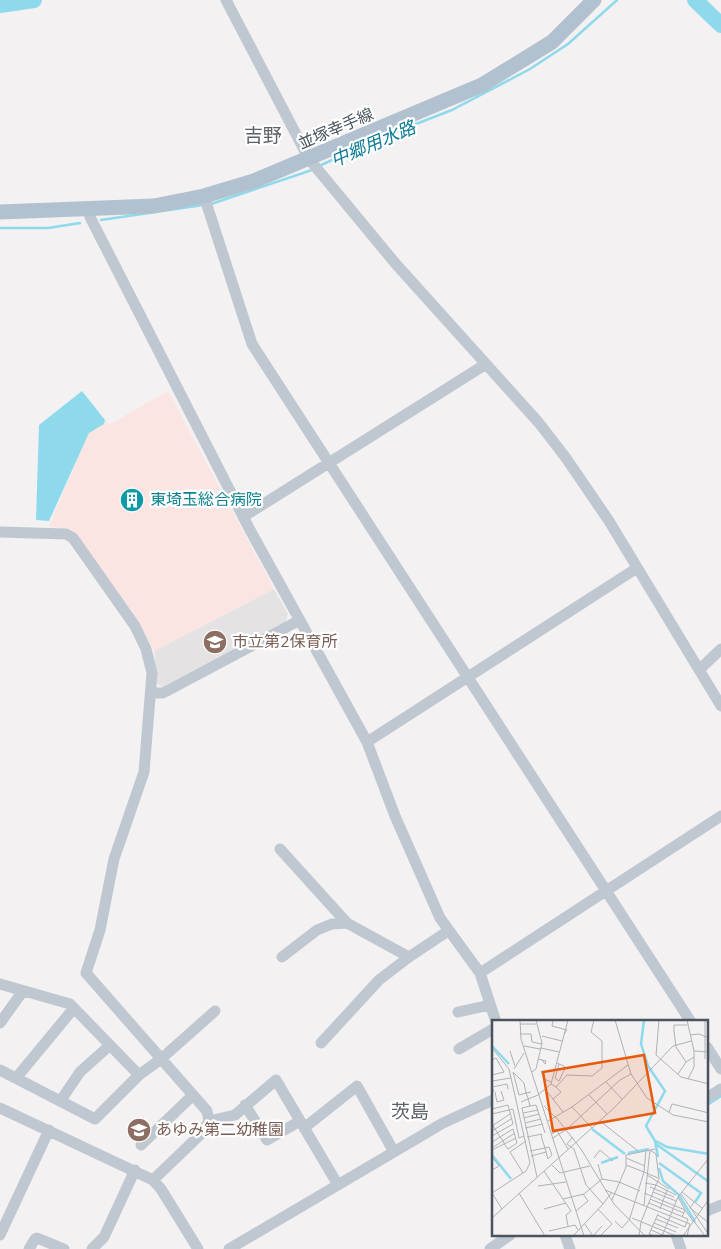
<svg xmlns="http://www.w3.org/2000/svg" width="721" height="1249" viewBox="0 0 721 1249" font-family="'Nunito Sans','Noto Sans JP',sans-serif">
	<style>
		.education { fill: #e4e2e3 }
		.medical { fill: #fbe5e3 }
		.water { fill: #8edaec }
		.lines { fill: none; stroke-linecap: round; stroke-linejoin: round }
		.stream { stroke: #8edaec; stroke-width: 2.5 }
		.river { stroke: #8edaec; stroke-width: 16 }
		.minor { stroke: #bfc8d0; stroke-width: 11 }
		.major { stroke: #b1c1cf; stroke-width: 15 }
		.labels { text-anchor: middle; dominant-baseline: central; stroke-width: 4.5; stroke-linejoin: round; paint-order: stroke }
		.street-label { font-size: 16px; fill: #49545f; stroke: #fff }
		.culture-label { font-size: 16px; fill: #0d838f; stroke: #fff; text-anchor: start }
		.education-label { font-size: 16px; fill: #785e54; stroke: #fff; text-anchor: start }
		.water-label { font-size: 18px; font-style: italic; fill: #0e7b96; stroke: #fff }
		.quarter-label { font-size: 19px; fill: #5d6166; stroke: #fff }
		.inset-river { fill: none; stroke: #8edaec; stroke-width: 2.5 }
		.inset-road { fill: none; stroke: #afb2b7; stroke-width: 1 }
		.view { fill: #e8590c; fill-opacity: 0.15; stroke: #e8590c; stroke-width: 2.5 }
		.inset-edge { fill: none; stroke: #49545f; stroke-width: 2.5 }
	</style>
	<rect width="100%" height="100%" fill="#f3f1f1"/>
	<path class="education" d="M274,589L288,614L286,621L162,687L157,683L154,651Z"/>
	<path class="medical" d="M168,391L274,589L154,651L133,612L69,530L49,526L89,433L104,424L105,420L109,425Z"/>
	<path class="water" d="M82,391L105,420L104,424L89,433L49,521L36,520L39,425Z"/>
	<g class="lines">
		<path class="stream" d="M319,166L385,136L452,110L530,69L568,44L617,0
			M211,204L312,170
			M101,220L203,205
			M0,228H48L80,223
			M707,1105L721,1096"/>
		<path class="river" d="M695,0L721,25
			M0,5L34,0"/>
		<path class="minor" d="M226,0L309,159L395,263L539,423L566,458L609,521L721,706
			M204,196L252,344L691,1022
			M89,210L90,217L250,530L367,742L395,816L440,918L480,973L496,1022
			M243,517L486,364
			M0,532L66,534L73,538L135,626L146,649L152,673L144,772L114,859L100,930L86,973L207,1111L209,1121L203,1132L153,1180
			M699,670L721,649
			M152,693H163L298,621
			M367,742L637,568
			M280,849L347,923
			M282,957L317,930L332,924L347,923L409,957L448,931
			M480,973L721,816
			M0,984L70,1004L139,1075L95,1119L0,1070
			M458,1012L490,1005
			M0,1023L23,991
			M321,1043L379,980L409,957
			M707,1047L721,1069
			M459,1049L493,1029
			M139,1075L161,1059L215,1011
			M17,1077L74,1008
			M707,1098L721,1089
			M61,1100L80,1072L109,1046
			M245,1105L267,1140L300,1121
			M0,1108L153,1180L161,1189L198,1249
			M209,1121L235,1115L276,1080L338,1185
			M304,1128L357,1086L394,1152
			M141,1145L193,1095
			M707,1211L721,1205
			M0,1235L49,1130
			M565,1235L570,1249
			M676,1235L681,1249
			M29,1249L35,1239L37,1238L64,1249
			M92,1249L104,1237L135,1170
			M229,1249L443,1123L493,1100
			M490,1249L510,1235"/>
		<path class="major" d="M0,212L154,206L204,196L254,181L482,85L552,42L594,0"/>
	</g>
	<defs>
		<g id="building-disc" transform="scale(1.25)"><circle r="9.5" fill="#0f9aa8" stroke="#fff"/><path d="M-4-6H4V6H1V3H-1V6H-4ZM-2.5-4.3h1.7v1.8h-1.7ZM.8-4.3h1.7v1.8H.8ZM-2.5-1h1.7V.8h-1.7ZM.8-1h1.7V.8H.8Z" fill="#fff"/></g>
		<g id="school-disc" transform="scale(1.25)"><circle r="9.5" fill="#8d6e63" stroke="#fff"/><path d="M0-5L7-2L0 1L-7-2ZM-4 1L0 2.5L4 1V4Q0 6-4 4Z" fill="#fff"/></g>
	</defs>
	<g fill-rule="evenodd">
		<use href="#building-disc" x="132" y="500"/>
		<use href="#school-disc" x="215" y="642"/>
		<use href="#school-disc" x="139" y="1130"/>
	</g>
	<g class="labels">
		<g class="street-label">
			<text transform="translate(336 129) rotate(-23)">並塚幸手線</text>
		</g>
		<g class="culture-label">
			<text x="150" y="500">東埼玉総合病院</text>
		</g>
		<g class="education-label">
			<text x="232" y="642">市立第2保育所</text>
			<text x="156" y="1130">あゆみ第二幼稚園</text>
		</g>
		<g class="water-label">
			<text transform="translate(373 144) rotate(-23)">中郷用水路</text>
		</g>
		<g class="quarter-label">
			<text x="263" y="136">吉野</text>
			<text x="410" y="1112">茨島</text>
		</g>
	</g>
	<g transform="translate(492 1020)">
		<rect width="216" height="216" fill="#f3f1f1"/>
		<path class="inset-river" d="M152,0L149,24L156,46L173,71L154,106L163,121L166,137M0,26L17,44M100,109L133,134M164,121L175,127L217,134M164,124L217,162M136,133L157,129M0,135L19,159M109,143L126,137M167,143L209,173L203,182M167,148L171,161L187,175L203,202"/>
		<path class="inset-road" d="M28,0L29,19L92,216M61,0L60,6L75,10L72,14M123,0L139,54L155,78L181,95L217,102M167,0L164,35L189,57L217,64M195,0L202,31V47L196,59M28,4H44M28,14H39L40,22L50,24M198,15L207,14L217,18M50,16L70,21M32,26L48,29M0,28L17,49L38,143L34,151L0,173M49,28L67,32M18,31L23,46M202,31L217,32M46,39L54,41L53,44L50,40M213,39V0M0,40L4,38L12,52L0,55M194,42L184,27L182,11V5H195M65,43L67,44L72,46L73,48L67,61L63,58L67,44M22,49L32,33M49,51L52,59L59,62M40,52L44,49L50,23L44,0M186,54L194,42L202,37M0,61L19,58M114,62L130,79M59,64L64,67L75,55L100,56L110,48V21L99,12L102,0M53,69L71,92M2,72L0,67L15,64L16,69M3,72L5,82L12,80L9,71M39,72L34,73L27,75L21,52L32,63L34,73L36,78L38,86L30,88L45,157M97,75L115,94M61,79L69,72L64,67M29,82L46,75L59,64L76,0M38,86L44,85L53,113M52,86L63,97M80,87L100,108M0,89L16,85L21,104M177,92L180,84L217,93M31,93L46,90M0,94L21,89L27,118L32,116M63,96L89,129L122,184L153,216M32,98L47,94M56,101L80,87L136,45M108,101L146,131M33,103L49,99M0,104L8,117L11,121L13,125L16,129L25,123L21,109L8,117L0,122M0,106L18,94M33,108L51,104M0,111L19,99M60,114L65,111L76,129M0,116L21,104M35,117L50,114M81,117L75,124L82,129L94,165L111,184L120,172M61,118L75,109L128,60L139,54M0,128L23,113M0,130L24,118M154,130L152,152L166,158M158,130L164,134L167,159L164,165L184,175M38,131L53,128L57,127L60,135L56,139L54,132L53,128L50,119L49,114M39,136L54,132M0,137L7,146L0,150M102,138L108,130L121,141M134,138L153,146M59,144L68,153L98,146M106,144L110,159M134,145L152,152M52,151L79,191L74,195L76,206M31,153L18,132L34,121M155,155L177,169M127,162L148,171M46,166L74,162M158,167L182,177M113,170L198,204L195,216M161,172L184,181M190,172L210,188M0,173L10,189M27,173L53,216M152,173L193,190L201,201M189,174L217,215M186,177L193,190L190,197M71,179L92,174L110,159L127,162M158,179L192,193M120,180L134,147V135L163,129M202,182L198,188L217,203M157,183L196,199L193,207L165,195M152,185L158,130M52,189L74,183M106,189L120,204L108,216M168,189L175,170M84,191L96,181L91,174M0,198L122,88L181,26L199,21M140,198L184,216M164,199L186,208M201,200L213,216M123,201L130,208L136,201M137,201L152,152M92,203L101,216L110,206M162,203L184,212M159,210L173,216M57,211L83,205L86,210M81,216L111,184M147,216L149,202L164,165L153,163M163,216L157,214L166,194M170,216L186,177L217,138M191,216L217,179"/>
		<path class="view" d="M152,35L163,93L61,111L51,52Z"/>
		<rect width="216" height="216" class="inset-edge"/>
	</g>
</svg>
